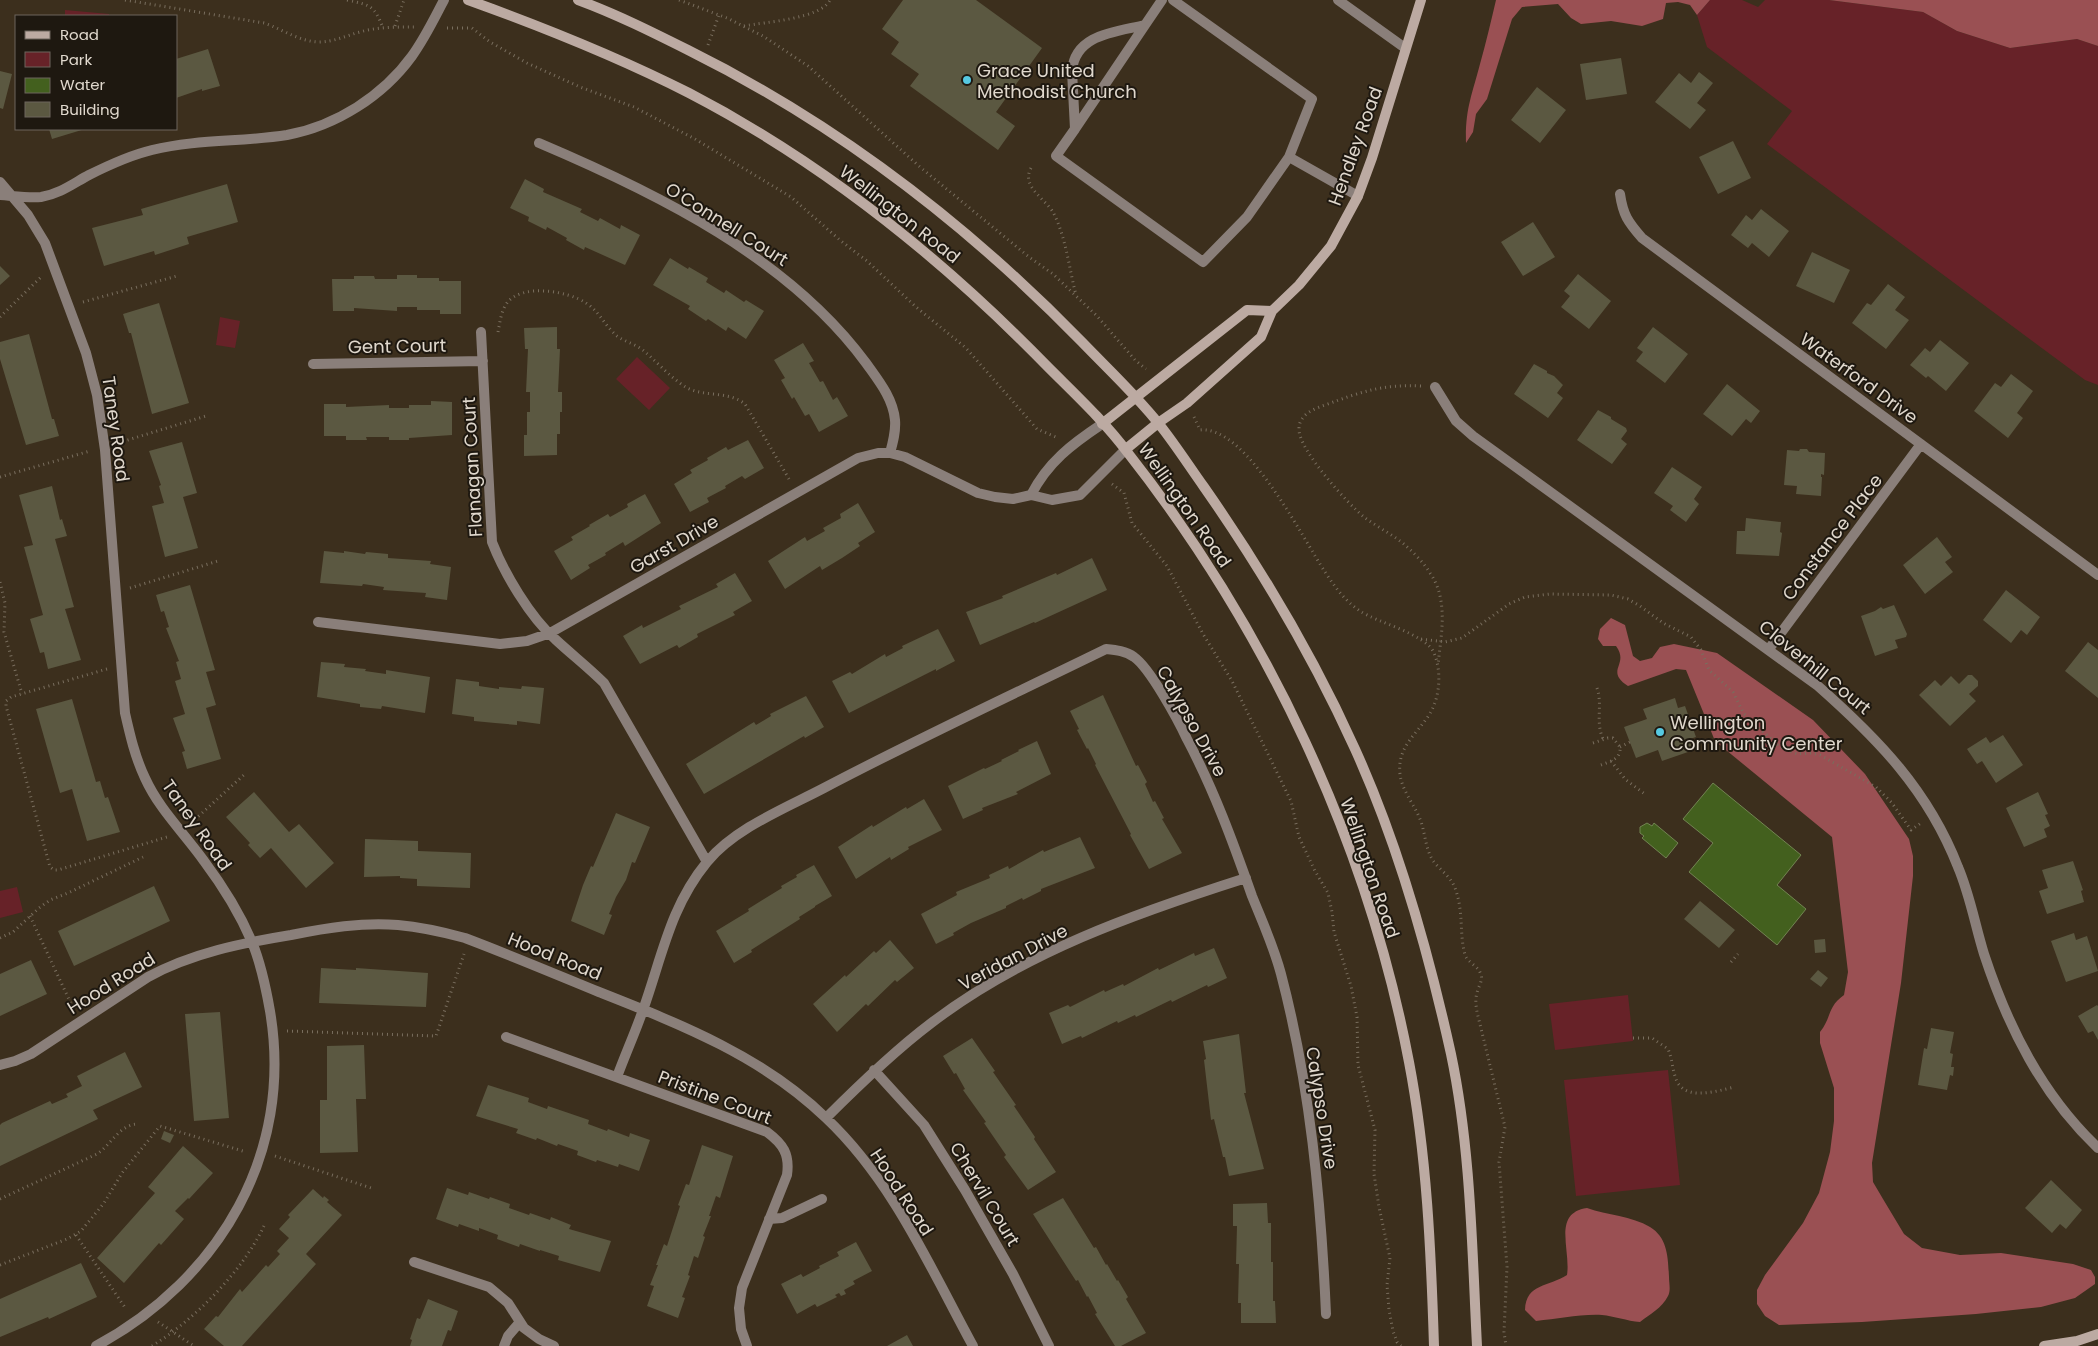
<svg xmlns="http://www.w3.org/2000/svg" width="2098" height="1346" viewBox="0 0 2098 1346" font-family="Poppins,sans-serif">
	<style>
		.green { fill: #672228 }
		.forest { fill: #9a5053 }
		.water { fill: #43601e; stroke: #728452 }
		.building { fill: #5b5841 }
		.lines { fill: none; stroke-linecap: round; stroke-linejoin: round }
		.path { stroke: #796e5e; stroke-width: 3; stroke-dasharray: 1 4; stroke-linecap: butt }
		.lane { stroke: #8a7f7a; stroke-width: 10 }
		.street { stroke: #8a7f7a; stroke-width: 10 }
		.secondary { stroke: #bcaaa2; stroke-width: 10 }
		.poi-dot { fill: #56c9e1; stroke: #1e1810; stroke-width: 2 }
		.labels { text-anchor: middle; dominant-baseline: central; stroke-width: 4; stroke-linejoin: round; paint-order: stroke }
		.poi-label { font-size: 18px; fill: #e0d8cd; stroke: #1e1810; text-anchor: start }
		.street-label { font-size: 18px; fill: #e0d8cd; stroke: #1e1810 }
	</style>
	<rect width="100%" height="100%" fill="#3c2f1d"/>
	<path class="green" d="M1710,0H1742L1758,7L1765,0H1829L1923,12L1957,31L2010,48L2077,39L2098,46V385L2085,380L1767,144L1792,111L1707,47L1697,15Z
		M65,10L109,14V16H65Z
		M220,317L240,321L235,348L216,345Z
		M637,357L670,388L649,410L616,379Z
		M17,887L23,912L0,918V891Z
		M1628,995L1633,1041L1555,1050L1549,1004Z
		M1668,1070L1680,1185L1576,1196L1564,1080Z"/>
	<path class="forest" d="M1496,0H1710L1697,15L1690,5L1678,2L1666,3L1663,19L1642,26L1611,21L1581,24L1571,18L1558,4L1522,7L1512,19L1487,99L1476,114L1473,132L1466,143C1465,109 1472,95 1480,64C1486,43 1491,21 1496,0Z
		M1829,0H2098V46L2077,39L2010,48L1957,31L1923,12Z
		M1611,618L1625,625L1633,656L1640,661L1652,658L1660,647L1674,644L1717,653L1813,720L1865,774L1909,839L1913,856V876L1901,983L1872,1163L1873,1182L1883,1199L1904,1234L1922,1248L1960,1255L2001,1253L2073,1264L2091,1270L2095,1277V1284L2075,1298L2041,1307L1976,1314L1862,1322L1779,1325L1765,1316L1757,1304V1290L1765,1275L1803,1223L1819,1193L1830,1152L1834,1121V1088L1820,1043V1032C1832,1017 1827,1007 1844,995L1848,972L1832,837L1715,741L1686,670L1676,669L1628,686C1604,670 1630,665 1616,646H1603L1598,639L1600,629Z
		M1587,1208C1607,1215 1632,1216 1650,1227C1668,1238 1668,1258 1669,1277C1669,1283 1671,1291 1668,1296C1662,1308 1650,1314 1640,1322C1627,1321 1614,1316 1602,1315C1579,1314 1558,1319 1536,1321L1525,1310C1526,1283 1549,1287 1567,1275C1571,1250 1552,1213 1587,1208Z"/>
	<path class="water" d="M1713,783L1801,855L1777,885L1806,909L1777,945L1689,872L1713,843L1683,819Z
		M1647,823L1652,826L1654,823L1678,843L1666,858L1642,838L1644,836L1640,833V827Z"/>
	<path class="building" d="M903,0H976L1042,48L996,112L1015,126L998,150L910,86L919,74L891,54L899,42L882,29Z
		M208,49L220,86L202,91V89L176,98V59Z
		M1621,58L1627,94L1586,100L1580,64Z
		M0,71L12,74L3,109L0,108Z
		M1699,72L1713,83L1697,103L1706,110L1690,129L1655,102L1679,73L1691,83Z
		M1537,87L1566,110L1540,143L1511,120Z
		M49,129H85L52,139Z
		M1733,141L1751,178L1718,194L1699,157Z
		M525,179L544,189L543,192L582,209L580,212L598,221L600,218L620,229L621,225L640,235L625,265L585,247L584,250L566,240L567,238L547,227L546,230L528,221L529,217L510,208Z
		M227,184L238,222L187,237L189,244L155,255L154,251L104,266L92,228L143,215L141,209Z
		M1761,209L1789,231L1769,257L1752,243L1748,248L1731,235L1746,215L1752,220Z
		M1533,222L1555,257L1523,276L1501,242Z
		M1812,252L1850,270L1834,303L1796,286Z
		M670,258L688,269L689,267L708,278L706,282L724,293L726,290L744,302L746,300L764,311L746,339L728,327L726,331L708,319L706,321L688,309L690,306L653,285Z
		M0,266L10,276L0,285Z
		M1578,274L1611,301L1589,329L1561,307L1570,296L1564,291Z
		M397,275H417V278H439V281H461V314H440V310H417V307H397V311L354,308V311H333L332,279H354V276H374L375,279H397Z
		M1888,284L1905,297L1895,310L1909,320L1886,349L1852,323L1867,303L1871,305Z
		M159,303L189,403L152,414L131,333H129L123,314Z
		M557,327V349H560L558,392H562V412H560V434H557V455L524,456V435H527V412H530V392H526L528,349H525L524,328Z
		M1653,327L1688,354L1665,383L1636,361L1643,352L1637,348Z
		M29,334L52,419H54L59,436L26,445L0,359V342Z
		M1940,340L1969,363L1946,391L1928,376L1926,378L1910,365L1925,348L1930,352Z
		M803,343L814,361L809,363L820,382L823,381L833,400L837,397L848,416L819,432L809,414L805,416L794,397L792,399L781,380L785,378L774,360Z
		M1534,364L1547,371V373L1554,376L1563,385L1557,393L1563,398L1548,418L1514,394Z
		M2011,374L2033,391L2017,413L2023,418L2008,438L1974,411L1995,383L2001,387Z
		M1727,384L1760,411L1751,423L1746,419L1732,436L1703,414Z
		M431,401L452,402V435L409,438V440H389V437H366L367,440H346V436H324V404H346V407L389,405V408H409V405H431Z
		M1598,410L1611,417V419L1626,428L1627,431L1621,439L1627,444L1612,464L1577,440Z
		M748,440L764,468L745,479L742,476L725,486L726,488L707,498L709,502L690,512L674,484L692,473L690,470L708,460L707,458L726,447L728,450Z
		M182,442L197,493L183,497L198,548L165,557L152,506L164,503L159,486L161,485L149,451Z
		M1800,449H1807L1809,452L1825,453L1824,475L1821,474V477H1822L1821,496L1796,494L1797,486L1784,485L1787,450L1799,451Z
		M1672,467L1702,487L1694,499L1699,504L1686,522L1670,510L1673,506L1654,493Z
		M52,486L60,520L62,519L67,536L55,539L74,607L65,609L81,660L48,669L44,652L40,653L30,619L43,615L24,547L33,545L19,495Z
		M645,494L661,523L625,546L623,542L605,553L606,555L588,565L590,568L571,580L554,551L573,540L571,537L590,526L589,525L608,514L610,517L628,507L627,504Z
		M858,503L875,532L858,543L860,546L842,558L822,570L820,566L785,589L768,561L805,537L807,541L825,531L823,528L841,518L840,514Z
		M1746,518L1781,522L1780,532L1782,533L1779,556L1736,554L1737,531H1745Z
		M1937,537L1952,557L1945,562L1953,572L1925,594L1903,565Z
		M324,551L344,553V551L365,554L366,552L388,554V558L431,561L430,564L451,567L447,600L425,597L426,593L383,590L384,587L363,584L362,586L320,583Z
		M1092,558L1107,590L1035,623L1034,622L980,645L966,612L1003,598L1002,596L1056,573L1057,575Z
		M735,573L752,601L733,612L735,615L697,634L698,637L679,648L677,645L640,664L623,636L642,625L643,628L681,609L679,606L718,587L716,584Z
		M190,585L215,670L206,672L216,705L206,708L221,759L187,769L182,752L185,751L173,718L185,714L175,681L181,679L176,662L179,661L166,628L169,627L164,611L161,612L156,595Z
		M2006,590L2040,617L2027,635L2021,630L2011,643L1983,620Z
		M1894,605L1907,634L1906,637L1895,640L1898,648L1875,656L1861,616L1875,611L1881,607L1883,609Z
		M938,629L955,661L936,671V669L849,713L832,681L850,672L852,674L885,654L886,657L903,648L902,646Z
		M2088,642L2098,650V698L2065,671Z
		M321,662L345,664L344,667L366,669L365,671L386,674V670L430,677L425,713L382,706L381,709L360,707V704L317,697Z
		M1968,675H1972L1978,681V686L1969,694L1976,701L1950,726L1919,695L1935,680L1941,686L1951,676L1959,684Z
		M456,679L479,682V686L499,689V687L521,689L522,686L544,688L540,724L517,721V725L495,723L474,721V717L452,714Z
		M1103,695L1136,766L1138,765L1147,782L1145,784L1153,802L1155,801L1164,818L1162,819L1182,853L1149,869L1130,835L1131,834L1095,765L1096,764L1088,748L1087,749L1077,730L1079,729L1070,711Z
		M806,696L824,727L805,738L804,736L704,794L686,764L754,722L756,725L771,716L770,714Z
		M1675,698L1678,708L1685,706L1696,737L1690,739L1693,747L1687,749L1688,752L1662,761L1658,750L1636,758L1624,727L1647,719L1643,709Z
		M72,699L96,782L100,781L105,798L108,797L120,832L87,841L72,789L60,793L36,709Z
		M2003,735L2023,765L1996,783L1982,761L1977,764L1967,749L1986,737L1990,743Z
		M1037,741L1051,774L1016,792L1018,794L982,808L983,810L963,819L948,786L984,768L985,769L1002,761L1001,760L1019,751L1018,750Z
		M254,792L289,832L299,824L334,863L306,888L271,848L260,858L248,845L250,843L226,817Z
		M2038,792L2048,814L2045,815L2050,826L2044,829L2047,837L2024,847L2006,808Z
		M924,799L942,830L908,847L909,849L891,860L890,857L856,879L838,847L872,825L873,827L906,807L907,809Z
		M616,813L650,827L635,863L632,862L626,880L616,897L609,914L612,915L604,935L571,921L583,885L591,866L593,867Z
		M1080,837L1095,868L1041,889V891L1023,900L1022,898L1006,906V908L971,923L953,933L954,935L936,944L921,914L957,895L956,892L990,878L989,875L1008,866L1009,869L1043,850L1044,852Z
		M365,839L418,841V851L471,853L470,888L417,886V879L400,878V876L364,877Z
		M2073,861L2083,890L2081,891L2084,902L2047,914L2039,891L2048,888L2042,870Z
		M814,865L832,896L815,906V907L799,917L800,919L751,950L752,952L734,963L716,931L749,911L748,909L782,888L781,886L797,877L796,875Z
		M154,886L170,921L74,966L58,931Z
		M1700,901L1735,930L1719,948L1684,919Z
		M2074,933L2076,940L2087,936L2098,971L2066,982L2051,941Z
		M1825,939L1826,952L1815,953L1814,940Z
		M890,940L914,968L897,982L895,980L868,1006L866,1004L837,1032L813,1004L845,975L846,977L874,951L876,953Z
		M1214,948L1227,978L1208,987L1207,985L1172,1002L1171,1000L1136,1017L1135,1015L1118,1023L1117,1021L1082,1038L1081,1036L1062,1044L1049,1013L1068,1005L1070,1007L1104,990L1105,992L1123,984L1124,986L1158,968L1159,970L1194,953L1195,956Z
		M31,960L47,994L0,1016V974Z
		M321,968L356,970V968L428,973L426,1007L319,1003Z
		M1818,970L1828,978L1821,987L1810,979Z
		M2097,1005L2098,1006V1040L2093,1031L2088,1033L2078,1016Z
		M220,1012L229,1118L194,1121L185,1014Z
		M1931,1028L1954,1032L1950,1053L1953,1054L1951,1067H1954L1953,1076L1950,1075L1947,1090L1918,1085L1924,1048L1927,1049Z
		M1239,1034L1246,1093H1244L1264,1169L1229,1176L1225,1157H1223L1214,1119L1211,1120L1204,1060L1206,1059L1203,1041Z
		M972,1038L995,1071L993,1072L1016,1105L1014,1106L1035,1137L1034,1139L1056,1172L1028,1190L1004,1157L1006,1155L984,1123L986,1122L963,1090L965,1089L956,1073L954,1074L943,1056Z
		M364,1045L366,1099H356L358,1152L320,1153V1100H327V1046Z
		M125,1052L142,1087L93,1110L98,1119L0,1166V1125L2,1123L50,1101L52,1104L68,1097L66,1094L82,1086L77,1076Z
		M488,1085L529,1098L528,1102L547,1109L548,1106L589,1120L588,1124L607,1131L608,1129L629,1137L630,1133L650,1140L639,1171L619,1164L618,1167L597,1160L596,1162L577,1155L578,1151L558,1144L557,1146L537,1138L536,1140L516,1133L518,1129L476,1116Z
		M164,1131L174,1135L170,1143L161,1139Z
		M702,1145L733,1156L720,1198L716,1196L709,1216H711L703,1236L705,1237L698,1258L694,1256L688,1275L690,1276L682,1297L685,1298L678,1318L647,1306L654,1286L650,1285L658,1265H656L664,1244L667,1246L680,1206L678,1205L686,1184L689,1185Z
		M183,1146L213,1173L189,1199L188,1198L175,1211L184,1219L161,1245L159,1243L124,1283L97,1258L155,1193L148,1187Z
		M2051,1180L2082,1210L2066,1229L2060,1224L2052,1233L2025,1208Z
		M447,1188L468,1195L469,1192L489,1199L490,1197L510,1204L509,1208L529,1215L530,1213L550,1220L551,1217L571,1225L569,1229L611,1241L600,1272L558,1260L559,1256L540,1250V1251L520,1244L519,1247L497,1239L498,1235L479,1228V1231L459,1224L458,1227L436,1219Z
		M313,1189L323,1198L324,1196L329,1200L327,1202L342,1215L306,1254L316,1264L242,1346H224L204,1329L216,1316L218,1317L240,1289L242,1292L266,1265L268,1267L280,1254L277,1251L289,1238L279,1229L290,1217L288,1215Z
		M1063,1198L1094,1248L1096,1247L1106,1265L1107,1264L1117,1281L1118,1280L1128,1297L1126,1299L1146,1333L1121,1346H1115L1095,1314L1097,1313L1088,1296L1087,1297L1078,1280L1076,1281L1033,1214Z
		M1267,1203L1268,1223H1271V1262H1273V1301H1275L1276,1323H1241V1303H1238L1239,1264H1236L1237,1226H1233V1204Z
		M856,1242L872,1271L853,1281L855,1284L844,1290L846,1294L841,1296L839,1293L835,1295L837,1297L817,1307L815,1304L797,1314L781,1284L801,1274L803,1277L820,1268L819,1266L839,1256L837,1252Z
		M81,1263L97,1297L49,1319L48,1317L0,1337V1299Z
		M428,1299L458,1311L451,1331L448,1330L442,1346H410L412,1340L410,1339L417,1318L420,1319Z
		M907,1335L913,1346H887Z"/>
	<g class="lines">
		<path class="path" d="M125,0L264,23C282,29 298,41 318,42C334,42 345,36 360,32C377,27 396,27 414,27
			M347,0C370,5 374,5 383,28
			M679,0L727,18L763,36L808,66L920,167L1029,257L1053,274L1097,316L1135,360L1146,369
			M395,26L404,0
			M744,26C764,22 821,19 830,0
			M447,28H472L490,42L527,63L580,87L634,107L695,139L791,197L841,241L867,261L916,307L966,348L1037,429L1058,438
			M708,45L719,15
			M1031,168C1021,186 1044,198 1053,212C1066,237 1069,268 1076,295
			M83,302L177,276
			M0,317L41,277
			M498,332C500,322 501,311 507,303C522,283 568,291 586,303C599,311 605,326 617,336C625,342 636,344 644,351C657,362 669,376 684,386C702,398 728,390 745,404L789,479
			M1421,386C1382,384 1361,392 1325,405C1313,409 1299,415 1299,429C1298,449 1348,504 1364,517C1377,527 1392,534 1405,545C1414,553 1424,563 1430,573C1449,600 1441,635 1438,665
			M1194,417L1200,430C1246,425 1302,537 1325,572C1335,587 1345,601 1360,611C1378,623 1426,634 1434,653C1442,672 1440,698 1429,715C1416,735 1397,747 1400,774C1402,791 1414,804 1420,819C1425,831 1425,847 1432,859C1438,869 1450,875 1455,888C1464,912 1459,933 1465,955C1468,963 1479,966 1481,975C1483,981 1478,987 1477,993C1475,999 1476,1006 1477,1012L1505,1127L1499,1162L1507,1267L1504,1332L1506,1346
			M118,443L206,416
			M0,477L90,451
			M1112,484L1124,493L1132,523L1167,566L1203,634L1232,681L1291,801L1299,837L1315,871L1328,893L1332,912L1334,932L1351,986L1357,1017L1358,1065L1375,1130L1374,1174L1379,1207L1390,1258L1387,1285L1389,1310L1393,1331L1397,1342L1401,1346
			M0,582L5,603L4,632L22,694
			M130,588L218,561
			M1421,639L1445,642L1462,638L1509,604L1525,597L1550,594L1611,595L1628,599L1640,606L1663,623L1691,637L1701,650L1709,670L1733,692L1744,714L1780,747L1797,754L1812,753L1820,755L1876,787L1892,803L1911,830L1921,823
			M107,669L11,697L6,701V706L50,867L54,870H58L167,837
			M1597,688C1603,706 1595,720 1603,739
			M1593,743L1608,738H1613L1620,747C1621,759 1611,761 1601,765
			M1620,747L1630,742
			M1611,761L1625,779L1646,795
			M191,823L246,773
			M30,916L73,1008
			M0,938L13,932L39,908L50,900L68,893L143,857
			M1731,962L1738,954
			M287,1031L436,1036L464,954
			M1633,1038H1652L1668,1049C1672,1058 1672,1067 1675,1076C1682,1103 1716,1091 1735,1087
			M275,1156L374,1189
			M0,1199L97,1154C111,1145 120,1124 138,1124
			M76,1235L126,1309
			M0,1265L67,1239L81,1231L104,1203L122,1173L160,1126L246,1152
			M158,1322L194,1346
			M152,1346C195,1319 242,1272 264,1226"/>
		<path class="lane" d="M1162,0L1145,25C1116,32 1075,34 1072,71L1075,129L1056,156L1203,262L1247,217L1289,157L1312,99L1173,0
			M1338,0L1405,48
			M1075,129L1145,25
			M1289,157L1358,196"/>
		<path class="street" d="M539,143C657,193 789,258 866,363C878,380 893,398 895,420C896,431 893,442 890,453
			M0,182L28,215L45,243L86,353L97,395L105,450L125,713C130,735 135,757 145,778C159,809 184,833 204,861C222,885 240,914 252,942C261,964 266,988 270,1011C294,1153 220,1279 96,1346
			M1620,194C1623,215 1628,222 1642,238L2098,575
			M0,195C14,196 28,198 41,197C60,194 74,183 89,175C109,165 131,155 152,150C197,139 243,142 287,135C336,126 383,96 412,56C425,38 434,19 444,0
			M481,332L492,542C504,573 530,617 555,639C571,654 588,667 604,683L707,862
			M313,364L483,361
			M1435,387L1456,421L1473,436L1818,686C1878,739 1928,790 1958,867C1970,895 1975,925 1984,954C2008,1027 2042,1095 2098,1148
			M1031,495C1048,462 1072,444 1102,424
			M318,622L500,644L527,641L550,633L858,458L878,453H890L905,457L978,493L995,497L1013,499L1031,495L1052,500L1080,495L1126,449
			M1769,649L1921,444
			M506,1037L767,1132C783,1144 790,1154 787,1175L742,1288L739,1308L741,1329L747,1346
			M0,1065L15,1061L31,1054L148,977C192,953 242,943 291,935C326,928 362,922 398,925C421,927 443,932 465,938C510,955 555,974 599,992C680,1024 762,1056 826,1118C892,1180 930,1267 973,1346
			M874,1070L924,1125L965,1190L1013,1274L1049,1346
			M617,1077C625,1055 635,1033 643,1010C662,957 670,907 707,862C735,828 786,808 824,788C917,739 1012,695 1106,649C1116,650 1126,651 1134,657C1150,668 1178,720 1187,739C1214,790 1233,842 1252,896C1262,921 1274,947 1281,974C1310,1084 1321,1200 1326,1314
			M826,1118C859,1085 893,1052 930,1024C1022,953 1136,913 1246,878
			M769,1219L782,1218L822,1199
			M414,1262L489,1287L508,1303L524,1328L539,1339L554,1346
			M504,1346L508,1336L520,1322"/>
		<path class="secondary" d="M468,0C543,27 618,57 689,93C824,163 944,260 1049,368C1076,395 1105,422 1128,453C1267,630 1367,841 1409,1062C1427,1156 1431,1251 1434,1346
			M578,0C616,14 652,32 688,50C837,124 966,223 1082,342C1108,369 1136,395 1159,424C1175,444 1189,466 1204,487C1262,570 1313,656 1355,749C1399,846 1428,950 1451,1054C1471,1149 1472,1249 1477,1346
			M1102,424L1247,310L1272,311
			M1126,449L1158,423L1187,403L1261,337L1272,311L1299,285L1331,246L1358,196L1372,158L1421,0
			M2044,1346L2077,1341L2098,1334"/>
	</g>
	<g class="poi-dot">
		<circle cx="967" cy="80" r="5"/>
		<circle cx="1660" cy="732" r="5"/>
	</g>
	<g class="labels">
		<g class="poi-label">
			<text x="977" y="70">Grace United<tspan x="977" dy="21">Methodist Church</tspan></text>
			<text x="1670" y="722">Wellington<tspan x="1670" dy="21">Community Center</tspan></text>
		</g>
		<g class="street-label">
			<text transform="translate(1355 146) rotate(-70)">Hendley Road</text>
			<text transform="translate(900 214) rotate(38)">Wellington Road</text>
			<text transform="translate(727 224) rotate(32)">O'Connell Court</text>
			<text transform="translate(397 346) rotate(-1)">Gent Court</text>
			<text transform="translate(1859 378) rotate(36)">Waterford Drive</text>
			<text transform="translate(116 429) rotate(82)">Taney Road</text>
			<text transform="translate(472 467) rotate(-93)">Flanagan Court</text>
			<text transform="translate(1185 505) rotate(55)">Wellington Road</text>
			<text transform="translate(1832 537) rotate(-53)">Constance Place</text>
			<text transform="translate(674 544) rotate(-30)">Garst Drive</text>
			<text transform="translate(1815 667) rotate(39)">Cloverhill Court</text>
			<text transform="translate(1192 721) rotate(61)">Calypso Drive</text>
			<text transform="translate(197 825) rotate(55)">Taney Road</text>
			<text transform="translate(1370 868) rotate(71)">Wellington Road</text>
			<text transform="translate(555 956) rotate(22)">Hood Road</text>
			<text transform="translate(1013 957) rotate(-28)">Veridan Drive</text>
			<text transform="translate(111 983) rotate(-32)">Hood Road</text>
			<text transform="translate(715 1097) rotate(21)">Pristine Court</text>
			<text transform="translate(1322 1108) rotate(81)">Calypso Drive</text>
			<text transform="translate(902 1192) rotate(57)">Hood Road</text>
			<text transform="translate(985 1194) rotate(59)">Chervil Court</text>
		</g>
	</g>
	<rect x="15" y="15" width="162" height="115" fill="#1e1810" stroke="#6c655c"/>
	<rect x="25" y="31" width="25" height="8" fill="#bcaaa2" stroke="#6c655c"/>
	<text x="60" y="40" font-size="15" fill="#e0d8cd">Road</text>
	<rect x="25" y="52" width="25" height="15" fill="#672228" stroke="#6c655c"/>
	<text x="60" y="65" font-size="15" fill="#e0d8cd">Park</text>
	<rect x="25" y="78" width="25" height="15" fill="#43601e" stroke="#6c655c"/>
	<text x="60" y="90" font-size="15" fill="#e0d8cd">Water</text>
	<rect x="25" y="102" width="25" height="15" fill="#5b5841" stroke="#6c655c"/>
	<text x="60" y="115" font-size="15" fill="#e0d8cd">Building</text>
</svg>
